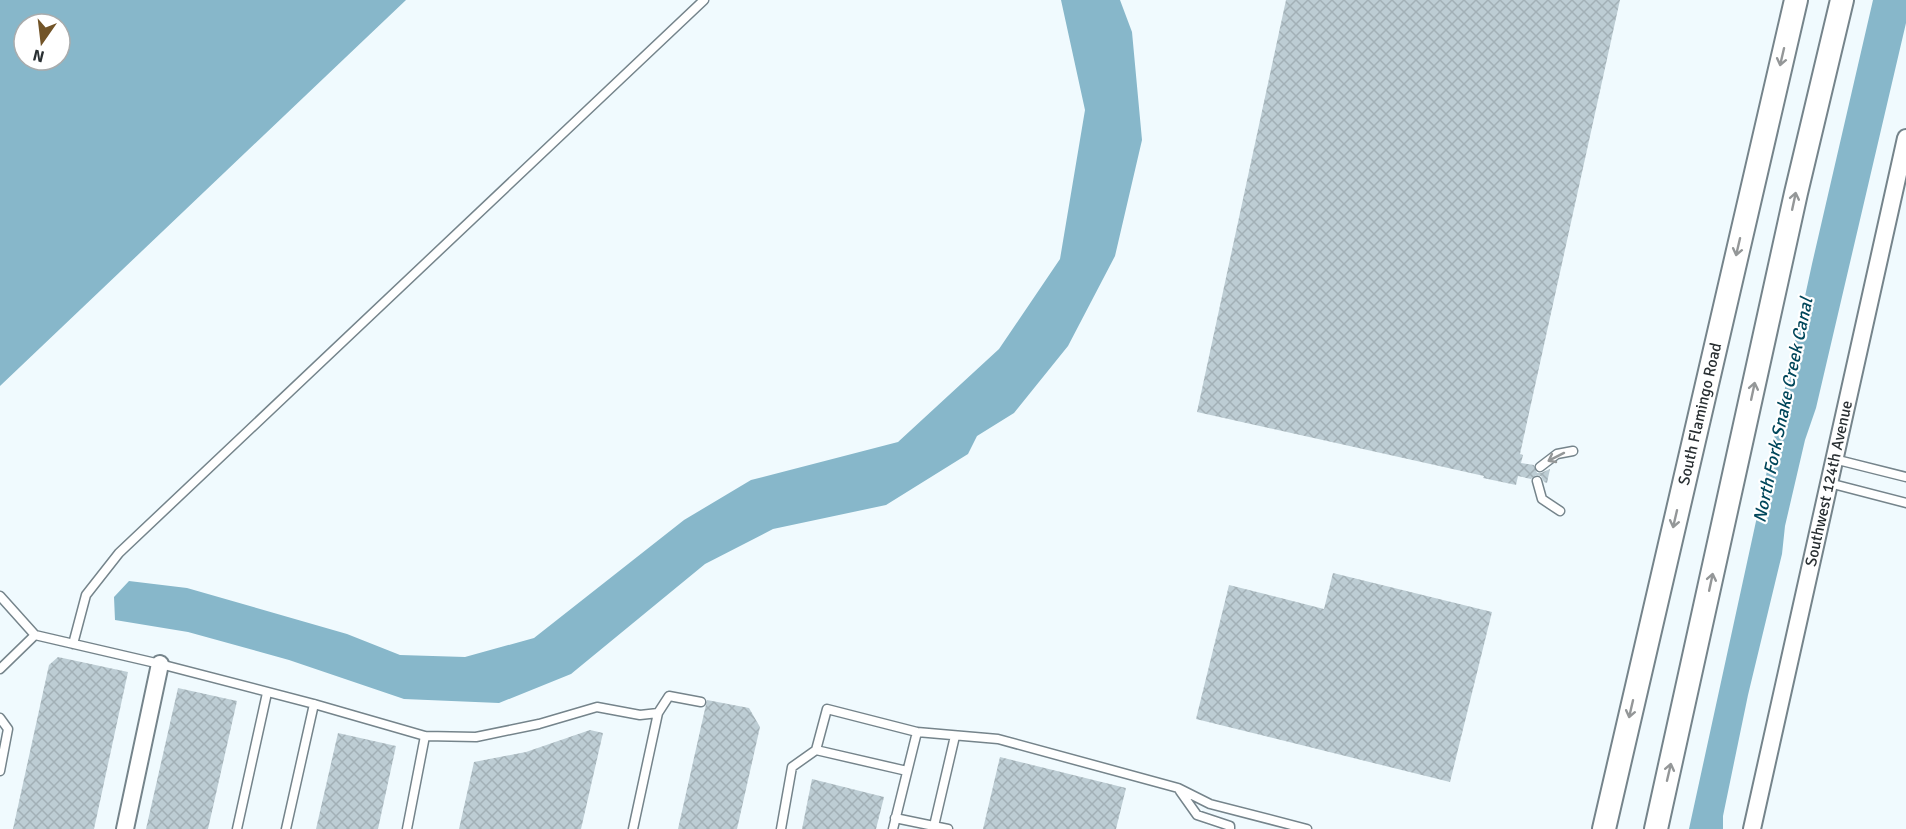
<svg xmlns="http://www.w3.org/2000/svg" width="1906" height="829" viewBox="0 0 1906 829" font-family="Signika,sans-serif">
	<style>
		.water { fill: #87b7ca; fill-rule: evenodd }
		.building { fill: url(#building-cross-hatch) }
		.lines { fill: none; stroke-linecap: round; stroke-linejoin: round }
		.service-casing { stroke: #75848b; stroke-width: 11 }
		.minor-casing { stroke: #75848b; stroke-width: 20 }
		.secondary-casing { stroke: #75848b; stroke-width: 26 }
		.service { stroke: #fff; stroke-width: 8 }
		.minor { stroke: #fff; stroke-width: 16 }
		.secondary { stroke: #fff; stroke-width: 22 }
		.oneway { stroke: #949798 }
		.labels { text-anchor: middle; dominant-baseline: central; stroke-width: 4.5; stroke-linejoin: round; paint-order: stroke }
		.street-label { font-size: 16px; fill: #292f32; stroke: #fff }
		.water-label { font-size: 18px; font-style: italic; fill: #00465a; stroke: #fff }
	</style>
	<defs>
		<pattern id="building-cross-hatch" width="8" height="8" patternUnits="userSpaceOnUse" patternTransform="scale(1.5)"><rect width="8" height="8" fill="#bdcdd4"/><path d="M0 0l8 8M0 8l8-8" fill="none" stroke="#a2b0b6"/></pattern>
	</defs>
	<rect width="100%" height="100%" fill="#f0fafe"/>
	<path class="water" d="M0,0H406L0,386ZM24,24H60V60H24Z
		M1061,0H1120L1132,32L1142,140L1115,256L1068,346L1014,413L977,436L968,454L886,505L773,529L705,564L571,674L499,703L404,699L289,660L188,632L115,620L114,597L129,581L187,588L347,634L400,655L465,657L534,638L684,520L751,480L898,442L999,349L1060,259L1085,110Z
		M1873,0H1906V23L1816,408L1805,440L1785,526L1782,554L1748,695L1723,816V829H1689L1812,264Z"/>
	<path class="building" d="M1286,0H1620L1520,454L1523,455L1521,463L1534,465L1537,473H1541L1550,469L1547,483L1544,482L1541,476L1536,475L1531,479L1518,476L1516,485L1483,478L1484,476L1197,412Z
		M1333,573L1492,612L1450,782L1196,719L1229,585L1324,609Z
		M58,657L128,672L94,829H13L49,665Z
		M178,688L237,701L208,829H146Z
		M707,700L749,708L760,727L737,829H678Z
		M590,730L603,733L581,829H459L474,762L526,752Z
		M338,733L396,746L378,829H316Z
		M1000,757L1126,788L1116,829H983Z
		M812,779L884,797L876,829H802Z"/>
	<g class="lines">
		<g class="service-casing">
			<path id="service" d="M1834,459L1906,477
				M1540,467L1557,454L1573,451
				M1537,481L1542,499L1560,511
				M1829,483L1906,503
				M0,596L35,635
				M73,644L86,595L119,553L704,0
				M0,669L35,635L160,664L314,704L425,736L476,737L539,724L597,707L640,715L658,713
				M0,718L8,729L0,771
				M816,750L907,771
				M1180,791L1197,815L1230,826V829
				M895,818L948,829
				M934,826L955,736
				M237,829L267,693
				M286,829L314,704
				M407,829L425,736
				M633,829L658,713L669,696L701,702
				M781,829L792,767L816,750L827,709L917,732L998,739L1178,788L1210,804L1307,829
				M893,829L917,732"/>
		</g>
		<g class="minor-casing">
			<g id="minor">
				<path d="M125,829L160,664"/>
				<path id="s1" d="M1752,829L1906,138"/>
			</g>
		</g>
		<g class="secondary-casing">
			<g id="secondary">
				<path id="s2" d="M1604,829L1796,0"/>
				<path d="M1656,829L1796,193L1842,0"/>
			</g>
		</g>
		<use href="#service" class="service"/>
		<use href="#minor" class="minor"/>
		<use href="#secondary" class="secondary"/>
	</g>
	<defs><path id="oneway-shaft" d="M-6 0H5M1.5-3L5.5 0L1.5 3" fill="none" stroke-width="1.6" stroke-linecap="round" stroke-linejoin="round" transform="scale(1.5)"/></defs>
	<g class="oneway">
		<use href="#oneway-shaft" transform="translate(1782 57) rotate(103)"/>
		<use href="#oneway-shaft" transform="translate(1794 201) rotate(-78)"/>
		<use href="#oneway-shaft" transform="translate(1738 247) rotate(103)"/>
		<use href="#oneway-shaft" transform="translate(1753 391) rotate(-78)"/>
		<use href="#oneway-shaft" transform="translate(1556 457) rotate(153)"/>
		<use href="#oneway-shaft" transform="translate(1675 519) rotate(103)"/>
		<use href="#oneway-shaft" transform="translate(1711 582) rotate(-78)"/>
		<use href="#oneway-shaft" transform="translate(1631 709) rotate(103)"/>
		<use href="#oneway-shaft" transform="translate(1669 772) rotate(-77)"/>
	</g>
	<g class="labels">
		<g class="street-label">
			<text stroke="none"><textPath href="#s2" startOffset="426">South Flamingo Road</textPath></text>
			<text stroke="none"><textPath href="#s1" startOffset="354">Southwest 124th Avenue</textPath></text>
		</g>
		<g class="water-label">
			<text transform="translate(1783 410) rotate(-78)">North Fork Snake Creek Canal</text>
		</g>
	</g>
	<g transform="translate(42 42) rotate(194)"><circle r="28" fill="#ffffff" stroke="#a9acad" stroke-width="1.5"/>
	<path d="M0-4.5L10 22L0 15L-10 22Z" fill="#725428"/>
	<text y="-9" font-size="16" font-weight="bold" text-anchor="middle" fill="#292f32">N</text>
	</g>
</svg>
